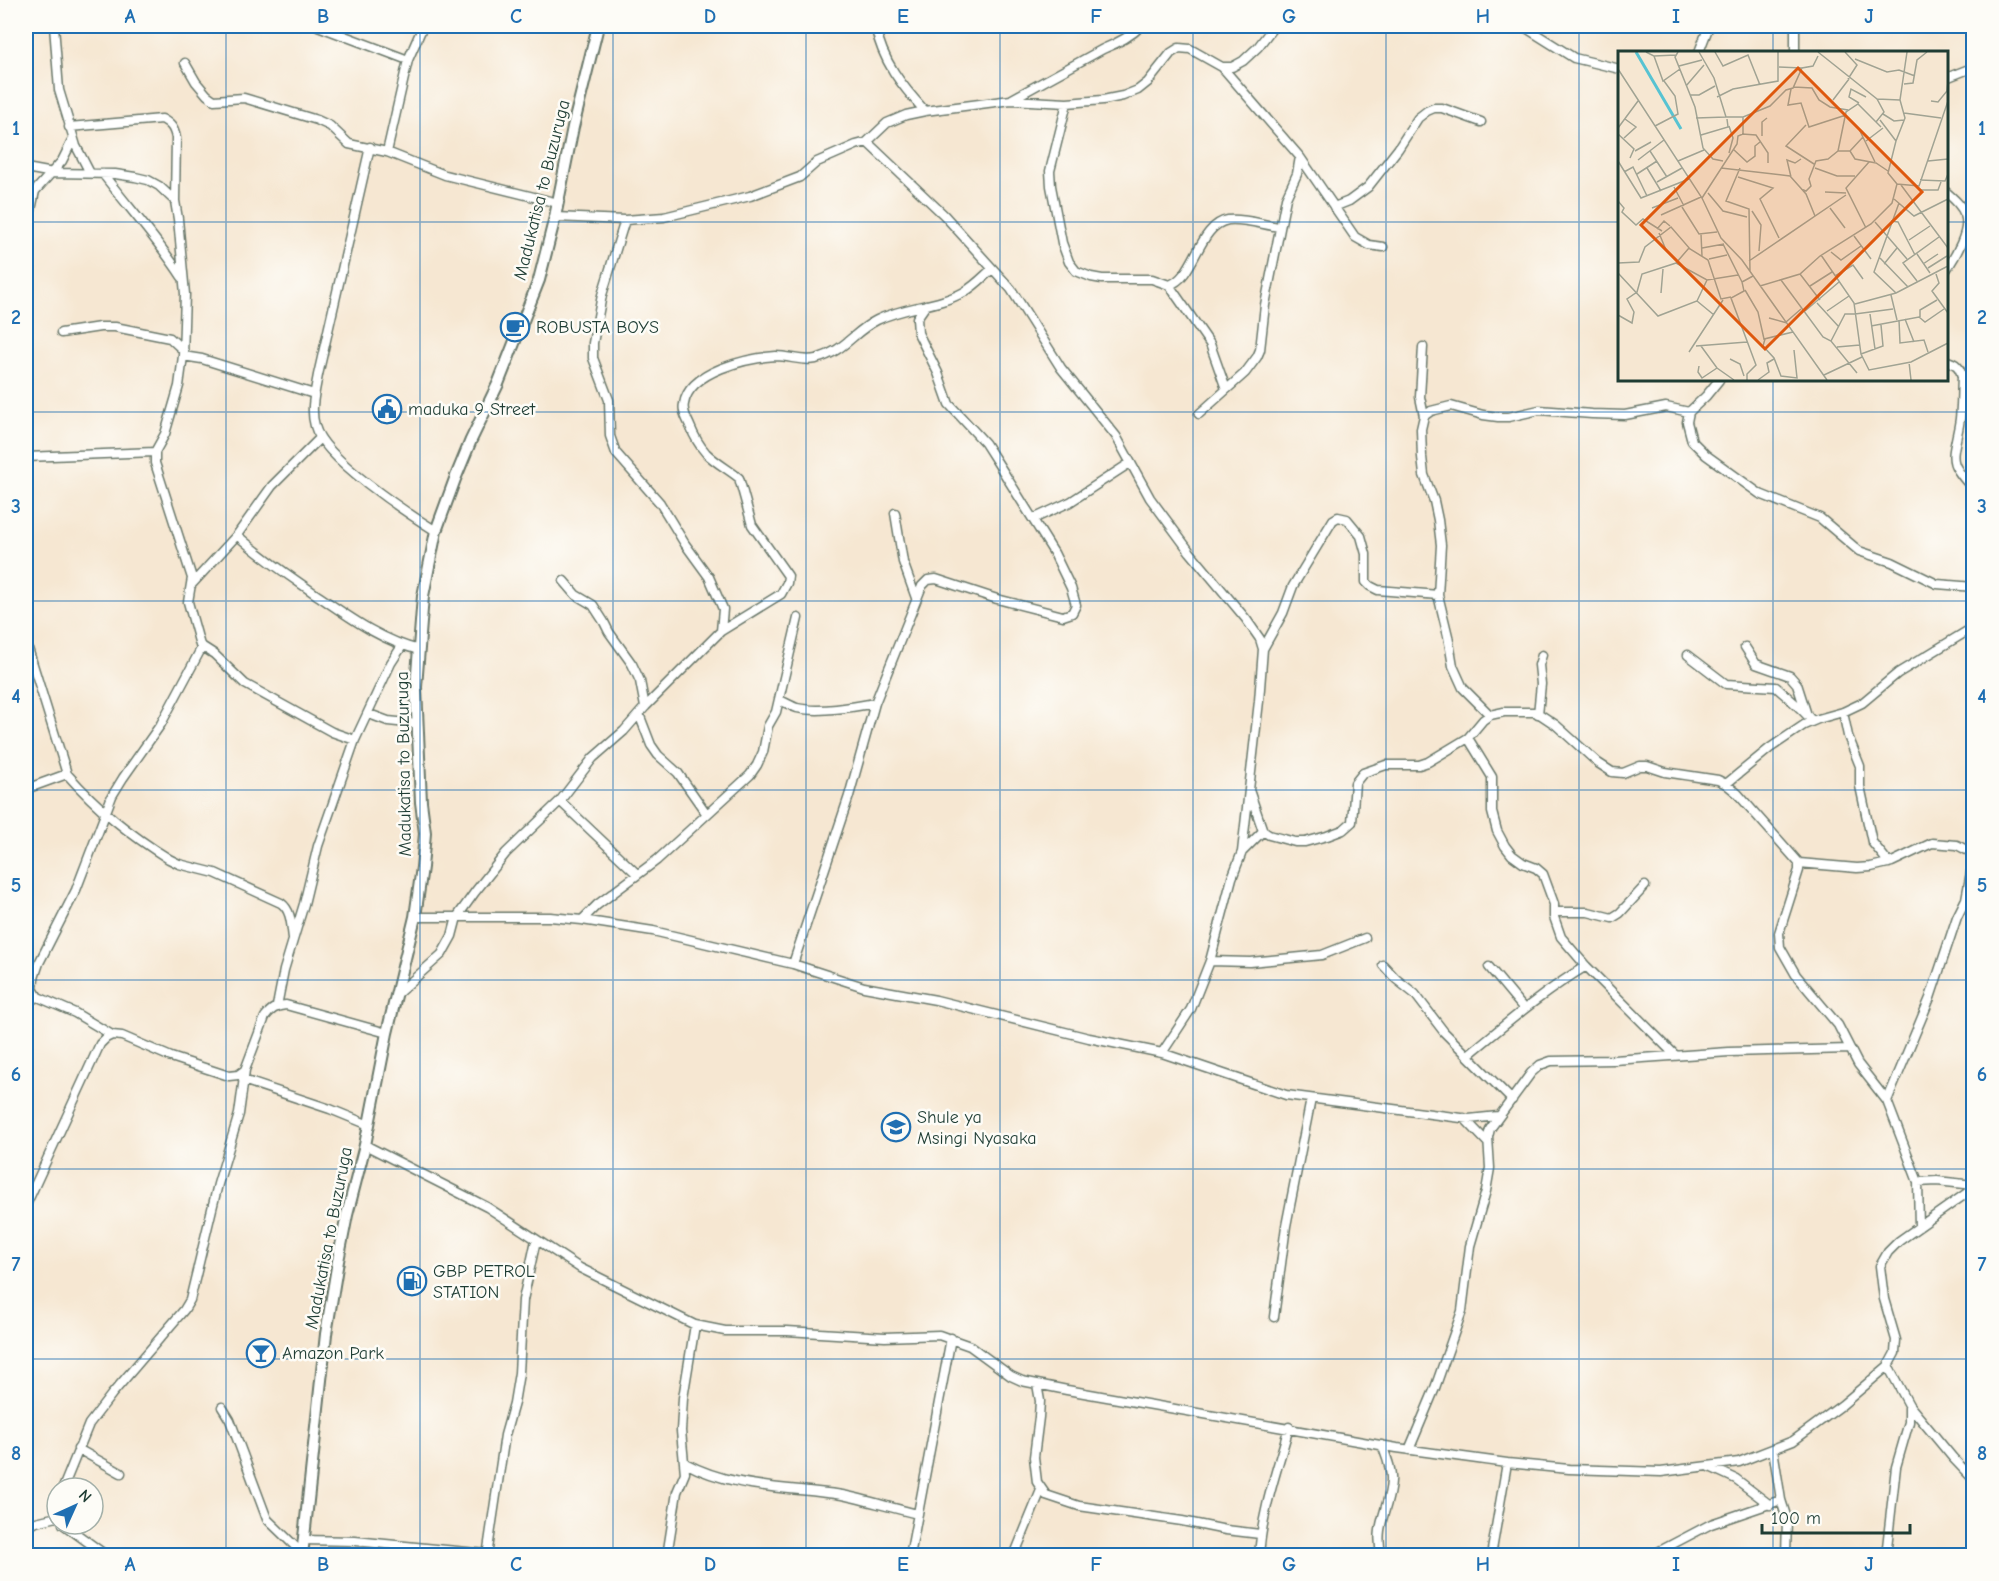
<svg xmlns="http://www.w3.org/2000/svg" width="1999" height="1581" viewBox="0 0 1999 1581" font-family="'Comic Neue',sans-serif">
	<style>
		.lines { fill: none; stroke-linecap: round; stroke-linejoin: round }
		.minor-casing { stroke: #6a786b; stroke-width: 11 }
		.secondary-casing { stroke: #6a786b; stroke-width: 14 }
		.minor { stroke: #fff; stroke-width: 8 }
		.secondary { stroke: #fff; stroke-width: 10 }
		.grid { fill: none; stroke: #1f6fb2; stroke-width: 1.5; stroke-opacity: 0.55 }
		.labels { text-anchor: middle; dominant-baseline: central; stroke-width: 5; stroke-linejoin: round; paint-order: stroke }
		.street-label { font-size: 18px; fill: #1f3d34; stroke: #fdfcf7 }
		.poi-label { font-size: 18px; fill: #1f3d34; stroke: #fdfcf7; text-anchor: start }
		.inset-river { fill: none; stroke: #57c3d2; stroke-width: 3 }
		.inset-road { fill: none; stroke: #a0a393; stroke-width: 1.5 }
		.view { fill: #de580e; fill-opacity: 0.15; stroke: #de580e; stroke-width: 3 }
		.inset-edge { fill: none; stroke: #1f3d34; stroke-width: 3 }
		.neatline { fill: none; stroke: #1f6fb2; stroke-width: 2 }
		.grid-label { font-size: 20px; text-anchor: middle; font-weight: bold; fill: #1f6fb2 }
	</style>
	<rect width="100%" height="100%" fill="#fdfcf7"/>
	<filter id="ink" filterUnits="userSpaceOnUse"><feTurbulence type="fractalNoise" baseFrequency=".0167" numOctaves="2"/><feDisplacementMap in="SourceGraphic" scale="12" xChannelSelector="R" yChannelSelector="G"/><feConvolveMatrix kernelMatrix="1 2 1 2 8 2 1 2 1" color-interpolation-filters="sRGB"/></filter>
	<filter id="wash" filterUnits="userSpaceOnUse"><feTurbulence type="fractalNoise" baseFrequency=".008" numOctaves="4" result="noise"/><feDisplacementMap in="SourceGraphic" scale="24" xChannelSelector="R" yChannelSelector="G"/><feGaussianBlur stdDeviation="1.35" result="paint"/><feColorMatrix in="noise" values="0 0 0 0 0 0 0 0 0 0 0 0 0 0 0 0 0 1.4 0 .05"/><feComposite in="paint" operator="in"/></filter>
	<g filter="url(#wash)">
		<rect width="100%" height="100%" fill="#f6e7d2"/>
	</g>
	<g filter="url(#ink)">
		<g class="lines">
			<g class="minor-casing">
				<path id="minor" d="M54,26L59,90L76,146L90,173
					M318,26L408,60
					M875,26C883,62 901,85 925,111
					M1523,26L1574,58L1620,69
					M1699,52L1709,26
					M1795,52V26
					M185,63L196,82L207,95L214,100L244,98L317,120L330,126L349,144L387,152L445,175L558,203
					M1946,78L1974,67
					M1012,99L1103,49C1118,43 1130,37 1141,26
					M1067,103L1050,171L1051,186L1062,243L1069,262L1076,271L1091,277L1102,279H1152L1169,285C1195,278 1198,225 1228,220C1244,218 1264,225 1280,227
					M69,127L162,119C171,124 174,128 176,138L175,201
					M867,142L944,215L1011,289L1061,368L1116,436L1150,498L1190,552L1246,619L1260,639L1263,649L1259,701L1242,852L1232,878L1210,961L1191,1009L1162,1053
					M370,147L318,375C315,392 310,409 315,426C323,458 407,513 436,531
					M387,152L408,60L423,26
					M1300,157L1355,237L1369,245L1383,247
					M26,168L53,173L115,174L135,177L148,180L159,186L175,201L178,219L185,294L183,356L179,386L165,434L155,452V463L192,578L188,602L201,649L161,724L123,778L112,796L76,890L39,963L34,978L33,989L38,997L75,1013L112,1035
					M103,174C129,208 158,240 182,277
					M1946,192C1954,199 1962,206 1965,215C1971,230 1955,257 1946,270
					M1334,207L1349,201L1368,187L1398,149L1418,118L1427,111L1434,108H1442L1481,122
					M555,217L625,220L664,217L750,196L800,177L817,162L856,145L867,142L887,123L906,115L925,111L1011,100L1067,103L1103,100L1123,96L1138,90L1148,82L1171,53L1179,48L1190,49L1222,67H1232L1243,61L1258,47L1274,26
					M625,220L602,295L593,343V358L609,400L610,436L616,453L660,503L685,544L709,577L723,609L721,631
					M26,233L35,191L62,161L73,139
					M1169,285L1210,344L1226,389
					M61,333L100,327H115L170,338L184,351
					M1423,347L1420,397L1424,416
					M183,356L202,359L314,394
					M1946,361C1956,363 1960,367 1962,377C1961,393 1962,410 1959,425C1952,462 1947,460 1974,490
					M1719,380L1706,396L1689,412L1687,422L1692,441L1706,455L1760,494L1820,518L1859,551L1892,562L1937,584L1974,587
					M1199,414L1245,373L1257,357L1260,350L1265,305L1286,198L1297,174L1300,157L1222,67
					M26,457L155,452
					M895,513L903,562L916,598
					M1033,519L1070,502L1130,463
					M237,535C261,557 287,574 314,593C347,615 379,640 419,650
					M564,581L576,595L593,605L604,622L609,632L632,664L640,681L645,707
					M192,584L237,535L272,486L320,438
					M26,642L67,774C98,809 129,834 169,859L179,864L215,873L281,903C292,911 291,926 293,938
					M200,645L214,654L245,684L332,732L355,740
					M1745,647L1756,664L1790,676L1797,684L1806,712
					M1263,649L1283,613L1293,586L1333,520L1338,517L1347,519L1361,536L1366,554V582L1370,586L1378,590L1438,595
					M1688,655L1726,684L1776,687C1788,698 1802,708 1812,721
					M779,700C785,702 791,706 797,708C820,713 853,707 875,703
					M1843,712L1848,736L1860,766V786L1872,842L1889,863
					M369,714L388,721L417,724
					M639,714L651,745L658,755L678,773L706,813
					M1538,714L1541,684L1539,665L1542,655
					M1490,715L1463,688L1453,666L1448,636L1438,595L1441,545L1438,520L1434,501L1424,475L1422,457L1421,429L1424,416L1431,411L1451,406L1483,415L1498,417H1509L1539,410L1592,414L1625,415L1666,407L1689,412
					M1468,738L1492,777V812L1497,831L1505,846L1512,855L1523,863L1536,868L1543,874L1554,904V917L1561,937L1586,966L1675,1055
					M1726,784L1770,748L1804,725L1818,719L1843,712L1862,703L1898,673L1974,627
					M26,789L67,774
					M1249,790L1263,831L1269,835L1295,842H1305L1327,836L1343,830L1352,822L1355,783L1363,773L1386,765H1419L1428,762L1468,738L1483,720L1490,715L1504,712H1535L1541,715L1556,725L1598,763L1612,772L1623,773L1640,766H1647L1665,772L1718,780L1726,784L1737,793L1799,863V870L1779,933L1780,947L1796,975L1838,1025L1858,1064L1887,1101L1918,1182L1919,1227
					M560,801L637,874
					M1242,852L1263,831
					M1799,863L1857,868L1871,867L1892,862L1932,843L1957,845L1974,854
					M1554,912H1588L1612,918L1620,913L1645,886
					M415,917H550L582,920L653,931L793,964L864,987L936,1000L1089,1038L1162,1053L1286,1095L1469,1119L1498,1116
					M582,920L597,905L657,860L750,775L757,765L763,752L768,726L776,712L798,618
					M1210,961L1250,962L1322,955L1365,938
					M793,964L849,796L875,703L922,586L928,580L936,579L997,599L1063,616L1072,613L1076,605L1071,588L1054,553L999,465L985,443L949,404L938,373L918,333L917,318L926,305
					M1383,965L1396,979L1415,994L1444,1032L1512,1100
					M1489,967L1524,1009
					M396,995L442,954L452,936L457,917L475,892L506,853L560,801L593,758L624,731L645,707L721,631L781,594L787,583L788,576L752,525L739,478C728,469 716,463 706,453C699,445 694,436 690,426C687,419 682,411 684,404C689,371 748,358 776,356C790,356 802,362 816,359C845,351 853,332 877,320C905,306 937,307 964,292C975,286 983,277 992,269
					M26,1002L38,997
					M277,1006L284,970L304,904L318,846L355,740L391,663L402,646
					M1468,1055C1506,1024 1543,992 1586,966
					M243,1080L330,1109L369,1125
					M1887,1101L1930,998L1957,917L1966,899L1974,856
					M1464,1118L1488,1143
					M365,1145L487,1207L580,1268L695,1325L725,1331H787L885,1337L939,1335L970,1346L1011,1376L1022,1381L1067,1390L1397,1448L1507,1463L1569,1469L1661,1472L1739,1462L1793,1441L1842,1405L1888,1366L1895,1353L1896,1340L1884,1299L1880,1266L1888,1252L1899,1241L1974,1188
					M1918,1182L1937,1181L1974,1185
					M26,1205L100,1044L106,1038L112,1035L122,1036L171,1057L229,1076L238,1075L245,1070L265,1017C271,1009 276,1006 286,1005L387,1033
					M1274,1317L1286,1226L1311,1099
					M1888,1366L1909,1405L1953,1458L1974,1480
					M1037,1384L1040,1401L1039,1417L1034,1457L1037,1482L1046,1495L1079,1506L1182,1521L1226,1530L1260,1534
					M222,1407L230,1420L267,1519L302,1553
					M78,1449L121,1473
					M1773,1449L1781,1500L1787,1519L1786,1556
					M1409,1450L1435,1388L1462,1311L1470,1246L1486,1191L1490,1168L1488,1137L1490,1129L1531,1073L1540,1065L1551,1061L1614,1060L1729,1052L1850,1049
					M685,1463C733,1489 789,1487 842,1495C867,1500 892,1508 918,1514
					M1710,1467L1736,1479L1770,1505
					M63,1488L89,1424L112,1394L184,1310L190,1300L218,1184L239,1114L245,1070
					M63,1524L107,1556
					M26,1528L36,1522L57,1517
					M303,1540L355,1541L487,1554
					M487,1556L505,1435L514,1403L519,1373L523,1300L536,1240
					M667,1556L677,1492L685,1473L681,1431L683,1398L695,1325
					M910,1556L951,1338
					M1014,1556L1041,1490
					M1259,1556C1262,1511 1277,1470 1289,1427
					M1382,1556C1373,1527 1390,1507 1391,1481C1392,1469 1386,1456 1382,1445
					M1491,1556L1507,1463
					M1650,1556L1711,1524L1781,1500
					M1886,1556L1896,1467L1909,1422V1405"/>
			</g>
			<g class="secondary-casing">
				<path id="secondary" d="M302,1556L326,1334L338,1261L347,1215L365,1145L387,1033L415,917L422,867L425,833L421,802L416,687L423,596L436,531L455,479L471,440L498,384L539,280L555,217L573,127L598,26"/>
			</g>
			<use href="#minor" class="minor"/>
			<use href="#secondary" class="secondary"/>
		</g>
	</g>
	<path class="grid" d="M226,26V1556M420,26V1556M613,26V1556M806,26V1556M1000,26V1556M1193,26V1556M1386,26V1556M1579,26V1556M1773,26V52M26,222H1620M1946,222H1974M1773,380V1556M26,412H1974M26,601H1974M26,790H1974M26,980H1974M26,1169H1974M26,1359H1974"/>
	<defs>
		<g id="cafe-ring" transform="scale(1.5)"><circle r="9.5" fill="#fdfcf7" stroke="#1f6fb2" stroke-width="1.5"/><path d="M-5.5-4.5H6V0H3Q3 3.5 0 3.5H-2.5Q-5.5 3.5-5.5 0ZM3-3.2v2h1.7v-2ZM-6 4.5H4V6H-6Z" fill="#1f6fb2"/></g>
		<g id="civic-ring" transform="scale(1.5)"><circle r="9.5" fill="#fdfcf7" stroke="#1f6fb2" stroke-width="1.5"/><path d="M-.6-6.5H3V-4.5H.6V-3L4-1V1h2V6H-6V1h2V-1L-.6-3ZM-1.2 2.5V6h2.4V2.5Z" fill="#1f6fb2"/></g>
		<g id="school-ring" transform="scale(1.5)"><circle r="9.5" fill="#fdfcf7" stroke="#1f6fb2" stroke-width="1.5"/><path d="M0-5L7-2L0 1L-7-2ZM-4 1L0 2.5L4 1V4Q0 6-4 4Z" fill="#1f6fb2"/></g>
		<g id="fuel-ring" transform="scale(1.5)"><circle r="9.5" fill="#fdfcf7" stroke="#1f6fb2" stroke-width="1.5"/><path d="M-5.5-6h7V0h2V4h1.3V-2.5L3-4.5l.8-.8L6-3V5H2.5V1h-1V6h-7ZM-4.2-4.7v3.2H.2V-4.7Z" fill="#1f6fb2"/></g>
		<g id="bar-ring" transform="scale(1.5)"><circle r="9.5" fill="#fdfcf7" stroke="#1f6fb2" stroke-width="1.5"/><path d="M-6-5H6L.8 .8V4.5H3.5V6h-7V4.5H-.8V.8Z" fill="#1f6fb2"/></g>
	</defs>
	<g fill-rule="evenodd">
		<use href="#cafe-ring" x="515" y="327"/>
		<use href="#civic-ring" x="387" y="409"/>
		<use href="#school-ring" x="896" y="1127"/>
		<use href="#fuel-ring" x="412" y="1281"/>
		<use href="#bar-ring" x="261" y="1353"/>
	</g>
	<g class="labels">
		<g class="street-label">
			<text transform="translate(542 190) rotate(-76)">Madukatisa to Buzuruga</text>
			<text transform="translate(404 764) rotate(-91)">Madukatisa to Buzuruga</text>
			<text transform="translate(329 1238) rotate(-79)">Madukatisa to Buzuruga</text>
		</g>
		<g class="poi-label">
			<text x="536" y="327">ROBUSTA BOYS</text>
			<text x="408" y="409">maduka 9 Street</text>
			<text x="917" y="1117">Shule ya<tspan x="917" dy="21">Msingi Nyasaka</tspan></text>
			<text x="433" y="1271">GBP PETROL<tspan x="433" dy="21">STATION</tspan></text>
			<text x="282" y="1353">Amazon Park</text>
		</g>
	</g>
	<g transform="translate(1618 51)">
		<rect width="330" height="330" fill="#f6e7d2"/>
		<path class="inset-river" d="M18,1L63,78"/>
		<path class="inset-road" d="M28,1L36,5L45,30L62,18M60,1L57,6L77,56L85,97L95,108L105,110M81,1L96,27L108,66H125M97,1L105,15L130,4L142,34M200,1L259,48L266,61L258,71M227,1L239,14L230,28M36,5L58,4M237,8L269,21L281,19L297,25M61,15L84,9M161,16L184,17M0,18L84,147L103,187L124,209L209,329M286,33L295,32L299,9L309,1M68,35L86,14M176,36L194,37L201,49L212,56L230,59M173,38L170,54L183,52L191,76L228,64M72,44H81L97,35M99,46L115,38L160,30V1M259,48L282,49M215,49L231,28M313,50L320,51L329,40L330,30M241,52L231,46L233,38L248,46M286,62L323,67M265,63L276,70L286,69M78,67L108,66M188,74L168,95L196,113M37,75L60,63L57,45L46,30M0,77L20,50M241,78L257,111M0,83L16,98L12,107M124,83L138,84L150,102V112M83,84L110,76L109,68M144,85V71L149,67M6,87L18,76L7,68M248,90L265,77M278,90L287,67L282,49L289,1M115,98L129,111L137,105V95L142,91M17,100L33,91M32,100L49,126M220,100L228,61L240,53L263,76M232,100L245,86M111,102L115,87L111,75M20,109L46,89M0,110L23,147L71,128M60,110L86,99M310,110L330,108M29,117L43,140M103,117L172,125L188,143L197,165M122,117L108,150L131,158L132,221M197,117L219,125H237M6,121L15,116L29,145M19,123L39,110M120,126L155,137L142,148L161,187M173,126L169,109L177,112L183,108M302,129L327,130L330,123M39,131L64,117M279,133L301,135L330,50M283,134L330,197M56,136L66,155M183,138L188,140L193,135L191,128L198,110L210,108L220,100H232L237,108L258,112L270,120M301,139H320L323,131M207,141L228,142M90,142L105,160L129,166M84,147L119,93L120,85L125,83V66L152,55L168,39L175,37L184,17L195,15L200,5M276,148L296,165L330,148M0,150L6,157L4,161L18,174L25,168L44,180M64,156L81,183L99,181M34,157L60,147M212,157L227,177M134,160L143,174L141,200M43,164L83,146M273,170L280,171L297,204M257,171L289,208M248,177L228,137L251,111M39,178L46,170L52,175M41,182L48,199M83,183L84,205M236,185L253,208M291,189L312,175M105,193L124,231M84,197L106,193M213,201L223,209L243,195M299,203L312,222M203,204L236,252L243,303L251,319L293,311L330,292M262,207L290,236M91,208L109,204M131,210L228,144M0,212L21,211L27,196L53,176L72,198L90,209L103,248L113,246M58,212L89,229L120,224M266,213L279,197M305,213L320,203M310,217L329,205M0,222L40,265L79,250L89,229M182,223L202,249M318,223L321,232L314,240L330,262M217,225L235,214L245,228M163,229L205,286L213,290L239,322M299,230L285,212L321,186M142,235L182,223L202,205L253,173L274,152L279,133L270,122L278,90L262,69M192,235L214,221M127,239L140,261L146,288L175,281M43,242L45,218M278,242L256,221L281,152M273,244L279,269M79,250L96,264M199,252L221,276M237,253L278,242L330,215M187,260L221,231M209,260L231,245M237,263L275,258M252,263L257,298M0,264L14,272L16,261L9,248L19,241L24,223L58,212L71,197M302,266V259L319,249M151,267L169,272M287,268L296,291M281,269L282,292L306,289L310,301M168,271L183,258M253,275L301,266L307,271L326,258M147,288L145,295L156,307L163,325L179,327L176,299M213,290L227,263H237M78,295L129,291M83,295L99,317L116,329M219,296L242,294M71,301L105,249M243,303L265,295L263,274M112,308L122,313L126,325M291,311L293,329M81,315L80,321L84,327L99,317M206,324L244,306M129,329V323L138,314L113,247L126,240L124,231L135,225M140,329L151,321L149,312L156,308"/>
		<path class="view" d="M180,17L304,141L147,298L23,174Z"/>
		<rect width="330" height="330" class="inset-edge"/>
	</g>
	<rect width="1999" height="1581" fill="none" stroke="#fdfcf7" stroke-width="66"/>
	<g transform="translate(75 1506) rotate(45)"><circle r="28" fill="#fdfcf7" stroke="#a4b0a9" stroke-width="1.5"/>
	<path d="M0-4.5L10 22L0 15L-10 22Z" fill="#1f6fb2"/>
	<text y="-9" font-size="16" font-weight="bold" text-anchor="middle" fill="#1f3d34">N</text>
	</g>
	<path d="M1762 1524v9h148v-9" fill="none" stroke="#1f3d34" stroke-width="3"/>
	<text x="1771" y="1524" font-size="18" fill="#1f3d34" stroke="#fdfcf7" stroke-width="4.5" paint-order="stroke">100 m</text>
	<rect x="33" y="33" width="1933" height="1515" class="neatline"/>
	<g class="grid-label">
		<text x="130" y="23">A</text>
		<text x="323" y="23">B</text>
		<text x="516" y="23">C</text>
		<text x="710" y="23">D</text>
		<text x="903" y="23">E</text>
		<text x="1096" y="23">F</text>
		<text x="1289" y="23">G</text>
		<text x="1483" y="23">H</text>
		<text x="1676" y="23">I</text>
		<text x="1869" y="23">J</text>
		<text x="16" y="135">1</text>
		<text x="1982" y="135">1</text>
		<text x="16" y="324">2</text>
		<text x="1982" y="324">2</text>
		<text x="16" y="513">3</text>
		<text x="1982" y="513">3</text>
		<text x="16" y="703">4</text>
		<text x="1982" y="703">4</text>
		<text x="16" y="892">5</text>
		<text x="1982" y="892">5</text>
		<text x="16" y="1081">6</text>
		<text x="1982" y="1081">6</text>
		<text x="16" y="1271">7</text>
		<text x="1982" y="1271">7</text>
		<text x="16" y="1460">8</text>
		<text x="1982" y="1460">8</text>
		<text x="130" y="1571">A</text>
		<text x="323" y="1571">B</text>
		<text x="516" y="1571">C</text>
		<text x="710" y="1571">D</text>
		<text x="903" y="1571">E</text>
		<text x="1096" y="1571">F</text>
		<text x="1289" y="1571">G</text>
		<text x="1483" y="1571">H</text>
		<text x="1676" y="1571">I</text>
		<text x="1869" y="1571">J</text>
	</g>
</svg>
